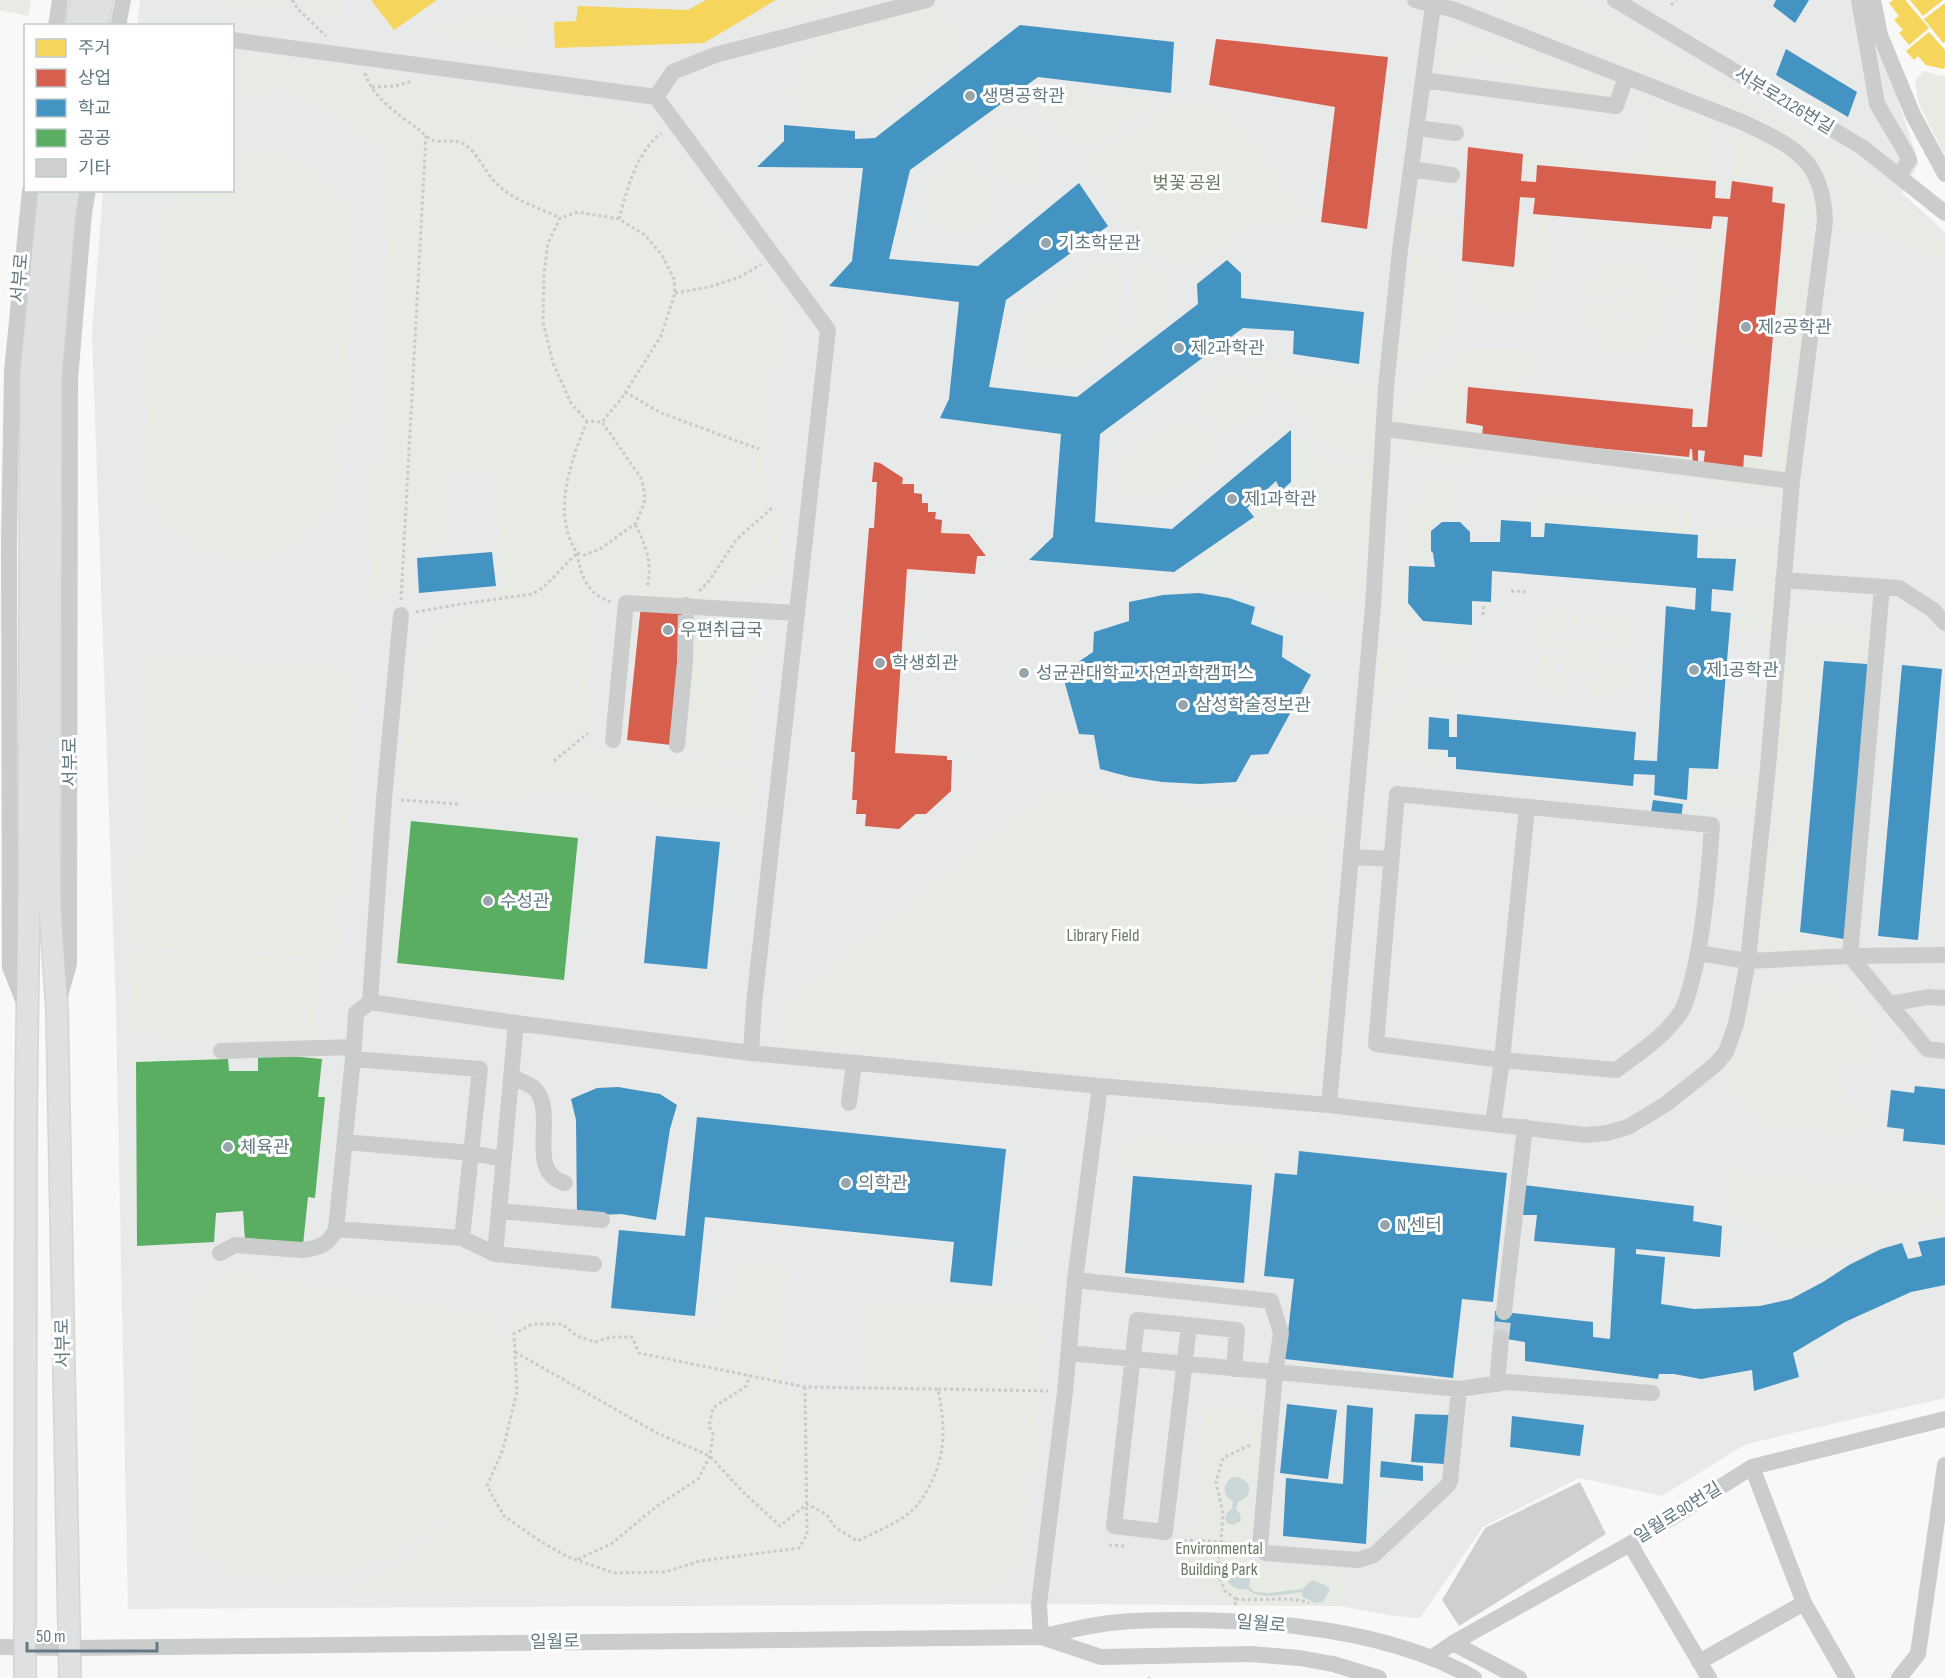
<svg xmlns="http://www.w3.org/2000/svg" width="1945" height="1678" viewBox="0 0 1945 1678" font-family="'Sofia Sans Condensed','Noto Sans KR',sans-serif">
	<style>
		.built { fill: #e8eae9 }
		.green { fill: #e8eae4 }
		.water { fill: #cad6d7 }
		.homes { fill: #f6d55c }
		.shops { fill: #d6604d }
		.schools { fill: #4393c3 }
		.public { fill: #5aae61 }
		.building { fill: #ced0d0 }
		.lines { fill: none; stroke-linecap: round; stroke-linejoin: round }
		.minor-tunnel { stroke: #d3d8da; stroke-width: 16; stroke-dasharray: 16 8; stroke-linecap: butt }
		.major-casing { stroke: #d4d5d5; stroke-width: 24 }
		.path { stroke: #c9cbcb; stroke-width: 3; stroke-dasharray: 3 3; stroke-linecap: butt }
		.minor { stroke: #cbcdcd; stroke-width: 16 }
		.major { stroke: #dfe0e1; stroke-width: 21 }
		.poi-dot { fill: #97a6ac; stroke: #fff; stroke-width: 2 }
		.labels { text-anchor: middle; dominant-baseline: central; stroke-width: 6; stroke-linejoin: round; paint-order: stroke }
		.poi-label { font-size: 18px; fill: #637a83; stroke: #fff; text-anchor: start }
		.street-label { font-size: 18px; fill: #637a83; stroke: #fff }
		.park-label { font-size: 18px; fill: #6b7a62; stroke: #fff }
	</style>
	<rect width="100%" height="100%" fill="#f8f8f7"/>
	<path class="built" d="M140,0H1875L1889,74L1919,163L1902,193L1945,232V1398L1746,1444L1662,1496L1579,1478L1483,1527L1420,1618L1393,1616L1340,1606L1039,1604L128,1609L116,1012L92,333L103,191L232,190V26L137,25Z"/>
	<path class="green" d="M0,0H31L28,16L0,10Z
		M202,0H287L294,11Z
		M300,0H340V18L310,15Z
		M784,0H822L830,10L728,32Z
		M1497,0H1577L1773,113L1879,183L1945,240V261L1880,232L1844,230L1838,192L1825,168L1815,156L1771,122L1501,13Z
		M938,2L967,48L866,124L798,115L802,99L790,96L822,34Z
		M523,16L529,49L431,33L445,22Z
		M1461,39L1499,42L1615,84L1606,98L1511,89L1513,62L1463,56L1457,87L1439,85L1437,101L1428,99C1434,63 1429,60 1461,39Z
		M233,52L607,106L639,114L674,158L737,243L790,332L788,366H771L761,500L781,521L776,581L690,601L594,590L583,748L757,769L753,814L522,787L520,803L399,788L412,658L439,628L504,585L495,474L440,475L443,547L413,550L412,593L370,597L392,161L359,131L281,90L233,99Z
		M1924,71L1941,76L1945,75V156L1918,102L1915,80Z
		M1052,90L1143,97L1159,102L1083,151L1029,105L1032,98Z
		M1627,91L1717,128V179L1537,163L1536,181L1523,178L1526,151L1640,163L1643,102L1626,99Z
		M1177,105L1218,107L1255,146L1305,213V218C1286,234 1280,218 1260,219L1196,263C1149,260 1131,234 1109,195C1101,183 1093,171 1092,157L1095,153Z
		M1000,126H1018L1028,134L1045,163L1037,176L1025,184C1003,183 984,167 990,143C991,137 996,131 1000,126Z
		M1728,132C1735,133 1744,134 1751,136C1782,144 1808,173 1816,202L1785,494L1710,486V472L1747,475L1746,458L1765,459L1788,203L1773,200L1775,183L1732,178Z
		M261,152C295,157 315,166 336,194C342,202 348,212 351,222C354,233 354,244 354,255L339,479C334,496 326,515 314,528C271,573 197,567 162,516C156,507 150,499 147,488C145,482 145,476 144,470L160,222L176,191L232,190L233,154Z
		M964,161C982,170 1012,194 991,216C984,224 971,228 962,232C947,228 933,225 924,211C929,182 931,166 964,161Z
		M1413,214L1456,220V240L1409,235Z
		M1522,215L1548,220L1540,305L1534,314L1524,316L1485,314C1474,295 1476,287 1479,266L1516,270Z
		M1717,219L1723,220L1709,357L1698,355L1688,347L1697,246L1582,236L1576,229L1578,222L1716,233Z
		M1412,256H1435C1445,270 1461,287 1462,305C1463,319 1432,352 1420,359C1414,362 1405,364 1398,367Z
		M1134,258C1165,264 1169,285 1172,314L1129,346H1125L1123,341C1135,313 1135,288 1134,258Z
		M1609,260L1628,262L1625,285L1613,290L1607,300L1579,298L1581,281L1599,276Z
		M1104,262L1116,264C1118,269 1120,274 1121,278C1123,301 1113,351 1093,365C1083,371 1067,369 1056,369C1044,369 1030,368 1020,360L1023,320L1094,266Z
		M1632,262L1649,264C1651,277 1658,286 1671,289L1670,307L1644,305L1640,292L1629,284Z
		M1614 304a12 12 0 1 1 24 0a12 12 0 1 1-24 0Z
		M1579,303L1607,305L1612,316L1621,321L1618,350L1599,347L1593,331L1578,321Z
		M1644,310L1670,311L1668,330C1654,332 1646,336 1643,351L1623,350L1627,323L1639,319Z
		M1466,350H1528L1526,388L1468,383L1464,387L1461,426L1478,429V442L1467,461L1456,462L1404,452L1398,406Z
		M1265,359L1278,362L1290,367V397L1288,404C1275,394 1255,378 1255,361Z
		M1239,375L1253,384L1261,399C1258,410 1254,418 1243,425C1210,446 1192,396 1220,380C1225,377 1233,376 1239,375Z
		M1302,376L1375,384L1372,456L1328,449L1300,413Z
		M1186,421C1201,425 1209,438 1218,450C1215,467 1173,496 1155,498C1144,499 1133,497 1122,495L1119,484L1121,470L1126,458L1159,431Z
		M1295,433L1313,458L1372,466L1362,598L1179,582V571L1259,518L1251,508L1274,487L1282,496L1294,484Z
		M1417,481L1462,486L1459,519L1440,520L1429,530L1428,563H1415Z
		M1531,493L1692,510V533L1527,520Z
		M1706,525L1783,532L1772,637L1737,633L1742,592L1736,591L1737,557L1704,555Z
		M1396,566L1407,568L1405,604L1420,621L1437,624L1436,634L1392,630Z
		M1545,609L1580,612L1579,628L1559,626L1557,647L1541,645Z
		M1592,614L1628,617L1625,653L1610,651L1611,632L1591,630Z
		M1789,622L1866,630L1867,664L1818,657L1793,937L1843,948L1835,956L1757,972Z
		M1439,624L1471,626L1469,661L1460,667L1436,665Z
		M694,634L760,641L749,760L683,753Z
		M1566,637L1604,640L1601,671L1563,668Z
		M1382,643L1409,646L1406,679L1377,699Z
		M147,653L358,671L338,958L132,945Z
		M1540,655L1556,656L1554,676L1575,678L1573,694L1537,690Z
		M1609,662L1625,663L1621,699L1586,696L1587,680L1607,682Z
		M1423,686L1450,688L1448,716L1426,714V750L1446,751L1445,765L1375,758L1381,721Z
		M1691,770L1762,776L1757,808L1689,800Z
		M1051,790L1335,822L1317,1066C1309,1087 1305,1088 1284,1091L777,1044L780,1010Z
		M134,949L319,960L314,1045L129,1034Z
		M1827,984L1872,1025L1868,1065L1846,1064L1842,1107L1876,1110L1874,1119L1858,1136L1761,1125L1721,1082L1733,1063L1757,993Z
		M1128,1137L1267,1149L1263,1182L1126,1167Z
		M1725,1166L1737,1171L1944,1197L1945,1214L1933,1221L1840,1254L1829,1249L1814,1246L1788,1248L1732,1211L1723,1184Z
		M733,1264L788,1269L778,1389L856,1397L864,1301L1047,1302L1021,1567L989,1588H341L376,1575L427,1546L472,1489L498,1413L503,1333L524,1312L724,1333Z
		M241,1275L493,1316L496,1364L494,1412L466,1482L446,1513L418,1539L387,1560L349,1571L309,1578L272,1581L232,1573L200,1554L196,1303C206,1285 221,1276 241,1275Z
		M1205,1409L1262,1414L1248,1558L1261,1567L1347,1573L1340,1606L1227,1605L1188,1571Z"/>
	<path class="water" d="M1233,1477C1252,1477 1255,1496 1238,1502L1236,1509L1240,1514L1241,1521L1233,1525L1227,1523C1223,1516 1227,1513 1232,1508L1233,1501C1222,1496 1222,1483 1233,1477Z
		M1234,1563L1244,1564L1251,1573L1249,1586L1254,1592L1269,1593L1302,1589L1312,1580L1325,1585L1330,1589L1323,1602L1315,1603L1303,1597L1301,1592C1284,1594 1261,1601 1247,1589C1236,1591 1226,1585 1225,1573Z"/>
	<path class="homes" d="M371,0H437L394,30Z
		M706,0H776L704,43L555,48L554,22L576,21L578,6L688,10Z
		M1893,0H1905L1929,28L1909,45L1899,33L1903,30L1894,20L1899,16L1889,3Z
		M1910,0H1943L1923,16Z
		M1945,3V42L1943,43L1924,19Z
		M1929,32L1945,50V67L1943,69L1926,65L1918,56L1914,60L1906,51Z"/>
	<path class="shops" d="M1216,39L1388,57L1367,229L1321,222L1335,107L1209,85Z
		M1468,147L1523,154L1521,181L1536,182L1537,165L1716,181L1715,198L1730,199L1732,181L1773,187L1772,202L1785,204L1762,457L1744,455L1743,472L1703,468L1705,451L1698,450V467L1693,466L1692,449H1690L1689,457L1482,437L1483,426L1466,423L1468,387L1693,409L1692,427H1707L1728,217L1713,216L1711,229L1533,214L1535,198L1520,197L1514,267L1462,261Z
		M874,462L880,463L903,478L902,484H914V493L922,494V503H928V512H936L935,519L942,520L941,533L969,534L986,556H977L975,574L907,569L895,753L947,756V760H952L951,791L926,814H916L899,829L865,826L866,814H856L857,800H852L855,752H851L869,528H874L877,482H872Z
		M641,605L683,610L671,745L627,740Z"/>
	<path class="schools" d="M1776,0H1809L1795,23L1773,6Z
		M1020,25L1174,42L1171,93L1038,77L910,170L889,259L978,266L1079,183L1108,226L1006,300L989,387L1077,397L1198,304L1197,284L1227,260L1241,273V298L1364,312L1359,364L1293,354L1294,331L1243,328L1100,434L1095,522L1172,529L1291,430V482L1281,491L1276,481L1247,508L1254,517L1174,572L1029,560L1053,537L1061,434L940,418L949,399L959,302L829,286L852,261L863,168L757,167L784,141V125L855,131V139L875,138Z
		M1786,49L1857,92L1848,117L1776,75Z
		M1501,520L1531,522V537H1544L1545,523L1698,535L1697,558L1736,559L1733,591L1712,589L1711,611L1731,613L1718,769L1689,768L1687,800L1654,795L1655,775L1634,774L1633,786L1456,769V757H1448V750L1428,749L1429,717L1449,719V737H1457V714L1636,732L1634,760L1657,761L1666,606L1695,610L1696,588L1492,571L1491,602L1472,601V625L1423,621L1408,603L1409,566L1435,567L1433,553L1431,551V531L1442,522H1460L1470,532V542H1500Z
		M492,552L496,586L419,593L417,558Z
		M1199,593L1229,598L1255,607L1251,624L1283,636L1282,657L1311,675L1268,754L1251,755L1236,782L1200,784L1162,782L1130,777L1100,769L1094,735L1079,734L1062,673L1093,652L1094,632L1129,621V602L1163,595Z
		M1824,661L1867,664L1868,668L1844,939L1800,932Z
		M1902,665L1942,669L1918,940L1878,936Z
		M1653,800L1683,804L1681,818L1651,813Z
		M656,836L720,842L707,969L644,963Z
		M1915,1086L1945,1089V1145L1903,1141L1904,1129L1887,1127L1891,1090L1914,1093Z
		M618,1087L660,1094L677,1105L670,1129L656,1220L621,1214L577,1216L576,1120L571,1099L597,1088Z
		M697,1117L1006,1149L992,1286L950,1282L954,1242L705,1217L695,1316L611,1308L619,1230L685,1236Z
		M1299,1151L1507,1173L1493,1302L1462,1299L1453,1378L1285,1359L1294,1279L1264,1276L1275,1173L1297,1175Z
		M1133,1176L1252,1185L1244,1283L1125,1273Z
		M1524,1185L1694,1206L1693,1221L1722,1226L1720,1257L1636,1249V1254L1665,1257L1661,1304L1694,1309L1760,1306L1791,1299L1823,1282L1849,1265L1881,1249L1902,1243L1908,1259L1922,1256L1918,1242L1945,1237V1285L1911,1292L1845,1322L1793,1353L1799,1377L1754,1391L1752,1370L1701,1379L1674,1374H1659L1658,1379L1525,1361V1342L1494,1337L1495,1311L1593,1322V1337L1610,1339L1615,1248L1534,1241L1537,1215H1518Z
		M1287,1404L1337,1410L1328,1479L1280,1473Z
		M1347,1405L1373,1408L1366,1544L1283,1536L1286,1478L1343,1484Z
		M1415,1414L1450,1415L1444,1464L1411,1462Z
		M1512,1416L1584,1425L1580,1456L1510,1447Z
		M1381,1461L1423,1466V1481L1380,1477Z"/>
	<path class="public" d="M411,821L578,838L564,980L397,963Z
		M258,1053L322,1059L318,1097H325L315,1198L308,1197L303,1245L245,1240L243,1211L216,1213L214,1242L137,1246L136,1062L228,1059L229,1071H258Z"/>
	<path class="building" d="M1580,1482L1606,1534L1459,1626L1442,1600L1485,1528Z"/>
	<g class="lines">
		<path class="minor-tunnel" d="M1501,1338L1504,1312"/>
		<g class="major-casing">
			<path id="major" d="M76,26L81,0
				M97,26L102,0
				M69,190L65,211L51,376L49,892L57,1009L70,1678
				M25,1678L26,1111L29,893L31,373L49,190"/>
		</g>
		<path class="path" d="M292,0L298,9L326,36
			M1671,5L1676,0
			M365,73C372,97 399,115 418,129C422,132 428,138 433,140C442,143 455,139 464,144C478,153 485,172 496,183C513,201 539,207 560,218L548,243L544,274L543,322L553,363L571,403L587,421L602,422L621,399L661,336L675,293L674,279L662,255L645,235L619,219L578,212L560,218
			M372,87L395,86L412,81
			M619,219C628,187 635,155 661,133
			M675,293L709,287L740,277L761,264
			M625,392L661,413L759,449
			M587,421C571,462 551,512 577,553L584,555L600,549L636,523L644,503L645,494L641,478L602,422
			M635,525C646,544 653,565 647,587
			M577,553C581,576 587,594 611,602
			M699,591L709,581L736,540L773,507
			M1511,591L1529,592
			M401,600L426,135
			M416,612L455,605L532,594L544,587L577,553
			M1483,615L1484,605
			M554,761L588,733
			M401,800L459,804
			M515,1352L657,1433L710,1456L742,1491L780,1526L807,1504L826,1514L835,1527L857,1541C872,1534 888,1527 902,1518C915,1510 922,1500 929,1487C947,1452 945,1426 938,1389L805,1387L639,1353L632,1337H611L595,1342L577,1336L562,1324H532L514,1334L517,1391L503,1449L487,1486L504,1516L543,1543L568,1557L614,1573L665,1572L700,1561L799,1548L807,1535L805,1387
			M938,1389L1048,1391
			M1178,1542L1193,1540L1221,1542L1223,1513L1216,1482L1223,1458L1252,1444
			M1109,1545L1124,1546
			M578,1559L611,1544L657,1506L698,1479L710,1456L713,1434L709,1426L713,1408L746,1386L750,1375
			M1236,1599C1260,1602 1287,1595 1309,1603
			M1235,1605L1236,1599L1225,1591L1217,1571L1221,1542L1243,1544
			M1149,1678V1677"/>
		<path class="minor" d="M1615,0L1862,147L1945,213
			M1859,0L1877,104L1906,153L1909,160L1899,176
			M1873,0L1880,35L1913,115L1945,174
			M56,26L60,0
			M118,26L123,0
			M232,40L656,97L828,330L754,1004L751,1053L1100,1086
			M1423,80L1616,106L1626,77
			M656,97L673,72L715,55L927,0
			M1417,128L1456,133
			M1411,169L1452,175
			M1385,429L1792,481
			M1783,580L1899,588L1933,610L1945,623
			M1882,587L1850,956L1945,955
			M401,615L384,799L370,1002L516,1023L751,1053
			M613,740L626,603L797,613
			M677,745L685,662L686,605
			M1397,794L1712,825C1709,873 1705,921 1695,968C1691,982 1689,998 1681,1012C1665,1036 1639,1053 1616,1070L1502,1060L1376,1044Z
			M1352,857L1391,859
			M1698,953L1748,961L1850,956L1927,1049L1945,1051
			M59,999L69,964L70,379L84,213L88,190
			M1889,1004L1928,997L1945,998
			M25,1005L10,967L9,544L12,371L30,190
			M516,1023L499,1211L602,1220
			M221,1051L354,1047L356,1013L370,1002
			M353,1059L480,1069L462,1238
			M511,1077C518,1080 531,1084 536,1090C557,1115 525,1172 565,1183
			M849,1103L854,1063
			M1329,1105L1373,606L1386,387L1400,250L1433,6
			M1493,1124L1502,1060L1527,807
			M345,1142L472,1153L503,1159
			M499,1211L495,1254L594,1264
			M336,1229L354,1048
			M220,1253L235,1245L302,1250C320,1248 328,1245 336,1229L462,1238L495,1254
			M1075,1280L1271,1301L1281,1333L1275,1373L1260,1546L1265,1553L1358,1560L1374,1555L1448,1485L1450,1481L1459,1389
			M1504,1312L1525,1127
			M1189,1325L1165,1532L1114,1526L1137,1320L1237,1330L1234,1369
			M1069,1353L1459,1389L1508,1382L1652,1393
			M1497,1384L1501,1338
			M1752,1467L1804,1603L1847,1678
			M1630,1544L1709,1678
			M1041,1637L1039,1604L1065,1392L1075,1280L1100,1086L1329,1105L1586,1135L1607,1133L1628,1127L1666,1104L1715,1065L1726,1052L1736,1024L1748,961L1768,767L1792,481L1825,221C1823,159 1793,146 1742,122L1455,10L1415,0
			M1041,1637L1101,1657L1250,1654L1300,1658L1333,1664L1379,1678
			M1453,1643L1519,1678
			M0,1647L69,1648L1041,1637C1061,1632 1082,1627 1103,1624C1128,1620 1155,1620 1181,1620C1276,1620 1390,1631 1474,1678
			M1431,1658L1453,1643L1630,1544L1752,1467L1945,1419
			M1699,1662L1804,1603
			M1899,1678L1918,1654L1945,1465"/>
		<use href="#major" class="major"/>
	</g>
	<g class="poi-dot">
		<circle cx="970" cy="96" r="6"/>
		<circle cx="1046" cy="243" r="6"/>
		<circle cx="1746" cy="327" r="6"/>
		<circle cx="1179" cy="348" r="6"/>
		<circle cx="1232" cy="499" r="6"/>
		<circle cx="668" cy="630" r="6"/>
		<circle cx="880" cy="663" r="6"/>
		<circle cx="1694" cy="670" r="6"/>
		<circle cx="1024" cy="673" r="6"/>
		<circle cx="1183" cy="705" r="6"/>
		<circle cx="488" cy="901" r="6"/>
		<circle cx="228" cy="1147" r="6"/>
		<circle cx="846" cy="1183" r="6"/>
		<circle cx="1385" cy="1225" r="6"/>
	</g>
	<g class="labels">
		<g class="poi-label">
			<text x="982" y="96">생명공학관</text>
			<text x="1058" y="243">기초학문관</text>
			<text x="1758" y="327">제2공학관</text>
			<text x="1191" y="348">제2과학관</text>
			<text x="1244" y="499">제1과학관</text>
			<text x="680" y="630">우편취급국</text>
			<text x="892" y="663">학생회관</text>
			<text x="1706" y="670">제1공학관</text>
			<text x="1036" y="673">성균관대학교 자연과학캠퍼스</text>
			<text x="1195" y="705">삼성학술정보관</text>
			<text x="500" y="901">수성관</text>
			<text x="240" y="1147">체육관</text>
			<text x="858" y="1183">의학관</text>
			<text x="1397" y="1225">N 센터</text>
		</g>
		<g class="street-label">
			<text transform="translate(1784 101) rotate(31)">서부로2126번길</text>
			<text transform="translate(20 278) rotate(-85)">서부로</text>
			<text transform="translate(70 762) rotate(-90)">서부로</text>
			<text transform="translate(63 1343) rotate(-91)">서부로</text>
			<text transform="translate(1678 1513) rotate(-32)">일월로90번길</text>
			<text transform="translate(1261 1624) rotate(5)">일월로</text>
			<text transform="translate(555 1642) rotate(-1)">일월로</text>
		</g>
		<g class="park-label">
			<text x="1187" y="183">벚꽃 공원</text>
			<text x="1103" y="935">Library Field</text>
			<text x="1219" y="1548">Environmental<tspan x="1219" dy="21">Building Park</tspan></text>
		</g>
	</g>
	<rect x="24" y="24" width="210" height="168" fill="#ffffff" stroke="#c1cacd" stroke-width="1.5"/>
	<rect x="36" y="39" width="30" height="18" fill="#f6d55c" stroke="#c1cacd" stroke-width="1.5"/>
	<text x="78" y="54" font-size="18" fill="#637a83">주거</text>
	<rect x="36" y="69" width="30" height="18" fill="#d6604d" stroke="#c1cacd" stroke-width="1.5"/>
	<text x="78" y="84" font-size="18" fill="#637a83">상업</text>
	<rect x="36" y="99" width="30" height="18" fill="#4393c3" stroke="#c1cacd" stroke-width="1.5"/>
	<text x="78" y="114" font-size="18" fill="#637a83">학교</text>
	<rect x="36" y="129" width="30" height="18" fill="#5aae61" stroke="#c1cacd" stroke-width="1.5"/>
	<text x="78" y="144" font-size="18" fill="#637a83">공공</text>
	<rect x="36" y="159" width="30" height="18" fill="#ced0d0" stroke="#c1cacd" stroke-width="1.5"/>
	<text x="78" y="174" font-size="18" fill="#637a83">기타</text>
	<path d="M27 1642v9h130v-9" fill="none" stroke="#637a83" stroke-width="3"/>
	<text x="36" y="1642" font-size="18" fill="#637a83" stroke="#ffffff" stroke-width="4.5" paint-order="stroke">50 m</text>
</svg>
